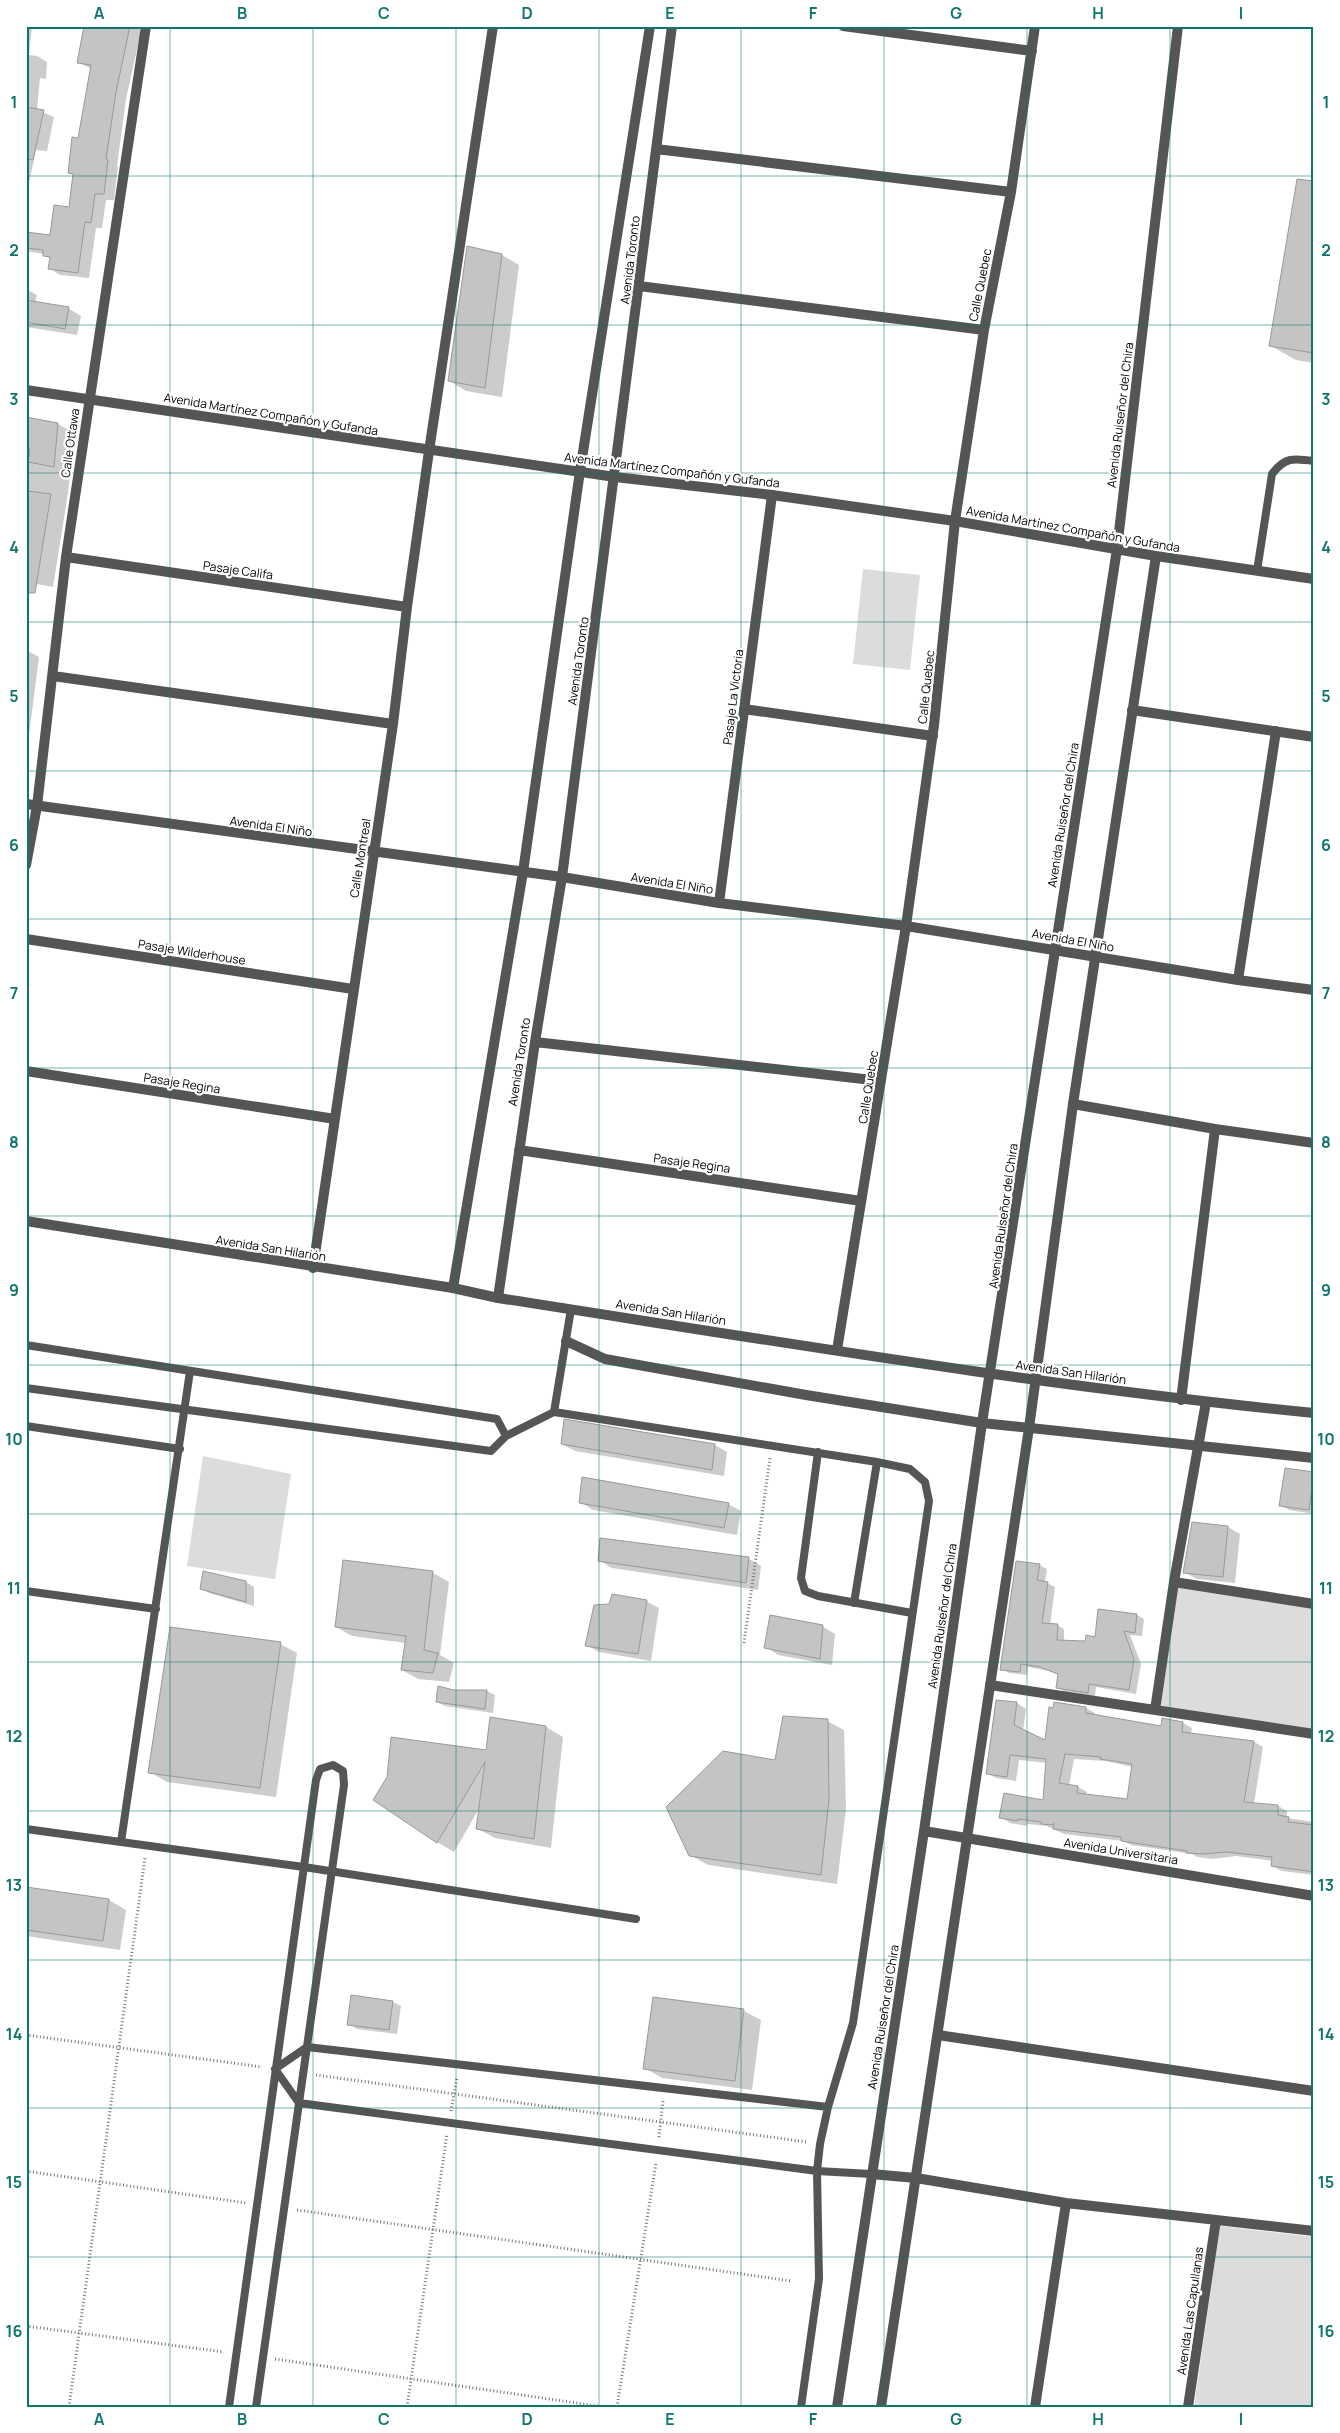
<svg xmlns="http://www.w3.org/2000/svg" width="1340" height="2433" viewBox="0 0 1340 2433" font-family="Manrope,sans-serif">
	<style>
		.green { fill: #dcdcdc }
		.shadow { fill: #0003; fill-rule: evenodd }
		.building { fill: #c4c4c4; stroke: #999; fill-rule: evenodd }
		.lines { fill: none; stroke-linecap: round; stroke-linejoin: round }
		.path { stroke: #777; stroke-width: 3; stroke-dasharray: 1 2.5; stroke-linecap: butt }
		.service { stroke: #555; stroke-width: 8 }
		.minor { stroke: #555; stroke-width: 10 }
		.tertiary { stroke: #555; stroke-width: 10 }
		.grid { fill: none; stroke: #0f766e; stroke-width: 1; stroke-opacity: 0.55 }
		.labels { text-anchor: middle; dominant-baseline: central; stroke-width: 4.5; stroke-linejoin: round; paint-order: stroke }
		.street-label { font-size: 12px; fill: #000; stroke: #fff }
		.neatline { fill: none; stroke: #0f766e; stroke-width: 2 }
		.grid-label { font-size: 16px; text-anchor: middle; font-weight: bold; fill: #0f766e }
	</style>
	<rect width="100%" height="100%" fill="#fff"/>
	<path class="green" d="M863,569L920,575L910,670L853,664Z
		M203,1456L291,1474L275,1579L187,1566Z
		M1174,1582L1314,1604V1734L1155,1710Z
		M1220,2226L1314,2237V2407H1194Z"/>
	<path class="shadow" d="M26,26H32L29,55L37,56L47,62L46,79L40,78L37,110L54,117L47,151L36,150L26,197Z
		M85,26H140V36L126,99L117,166L118,167L114,200H106L102,228H96L89,278L60,275L49,268L51,259L44,254L26,251V233L51,236L70,208L74,175L69,172L79,139L91,69L78,62Z
		M1314,183V363L1296,360L1271,346Z
		M468,248L502,255L519,265L502,397L466,391L449,381Z
		M26,289L37,295L35,303L68,308L81,316L77,335L26,327Z
		M26,419L58,424L74,433L68,493L53,587L26,582L30,491H26Z
		M26,650L39,657L26,759Z
		M562,1444L715,1445L727,1452L724,1476L575,1451Z
		M1314,1474V1514L1289,1510L1281,1505Z
		M580,1502L728,1504L741,1511L737,1535L593,1510Z
		M1228,1527L1240,1534L1235,1583L1197,1579L1184,1572Z
		M749,1559L761,1566L758,1590L612,1568L600,1561Z
		M345,1562L433,1573L449,1582L440,1655L454,1663L449,1682L418,1679L402,1670L406,1643L352,1636L336,1627Z
		M1039,1565L1047,1569L1045,1582L1055,1587L1050,1625H1057L1064,1629V1642H1086L1137,1615L1144,1619L1142,1636L1130,1635L1141,1664L1136,1694L1096,1687L1095,1696L1065,1692L1057,1687L1059,1675L1049,1671L1028,1667L1027,1675L1009,1673L1002,1669Z
		M246,1582L254,1587V1606L209,1593L201,1588Z
		M646,1601L659,1608L651,1661L599,1652L586,1645L610,1605Z
		M822,1626L835,1634L832,1665L778,1655L766,1647Z
		M280,1644L297,1653L276,1797L167,1782L150,1772Z
		M454,1691H487L495,1695L493,1713L445,1706L437,1702Z
		M1017,1703L1026,1709L1023,1731L1046,1742L1055,1703L1086,1708L1095,1713V1716L1162,1727L1183,1723L1192,1728L1191,1734L1254,1742L1263,1747L1254,1804L1278,1806L1287,1811V1818L1314,1822V1875L1282,1871L1272,1866L1273,1861L1236,1856L1213,1859L1197,1857L1192,1854L1131,1845L1123,1841L1064,1834L1047,1826L1027,1824V1826L1010,1823L1001,1817L1044,1802L1047,1763L1019,1760L1016,1781L996,1778L987,1773ZM1074,1759L1106,1761L1133,1767L1129,1800L1086,1795L1087,1792L1078,1787L1069,1786Z
		M827,1721L844,1730L846,1809L837,1884L708,1865L690,1855L776,1761Z
		M546,1727L563,1737L551,1848L495,1838L478,1829L480,1807L454,1852L437,1842L388,1778L487,1752Z
		M26,1888L109,1900L126,1910L120,1950L26,1936Z
		M393,2002L401,2006L397,2034L357,2029L349,2024Z
		M744,2011L761,2020L752,2090L662,2078L645,2068Z"/>
	<path class="building" d="M84,26H130L116,92L106,159L108,160L104,194H95L91,223L85,222L78,273L48,269L50,257L43,256V250L26,248V232L50,235L54,205L69,207L73,174L68,173L72,137L78,138L91,65L77,63Z
		M26,107L44,110L33,160L26,159Z
		M1297,179L1314,181V353L1269,346Z
		M467,246L502,254L485,388L448,381Z
		M26,300L69,307L65,329L26,322Z
		M26,417L58,423L54,467L28,462L30,449H26Z
		M28,491L51,494L35,593H26V504Z
		M564,1419L715,1444L712,1470L561,1444Z
		M1285,1468L1314,1472L1309,1510L1279,1506Z
		M582,1477L729,1503L724,1528L579,1503Z
		M1192,1522L1228,1526L1223,1577L1183,1573Z
		M600,1538L749,1557L746,1583L598,1561Z
		M343,1560L433,1571L424,1650L438,1653L433,1673L401,1670L406,1636L335,1627Z
		M1016,1561L1040,1564L1037,1580L1048,1582L1042,1623L1058,1624L1057,1640L1085,1641L1086,1635L1095,1637L1098,1609L1137,1614L1135,1633L1124,1631L1134,1659L1129,1690L1089,1684L1088,1693L1056,1688L1058,1674L1040,1667L1021,1664L1020,1672L1000,1670Z
		M203,1571L246,1581V1602L200,1589Z
		M612,1594L647,1600L638,1654L585,1646L594,1605L609,1604Z
		M770,1615L823,1625L820,1659L764,1648Z
		M170,1627L281,1642L260,1788L148,1773Z
		M438,1686L454,1690H487L485,1709L436,1702Z
		M996,1700L1017,1702L1014,1725L1045,1740L1049,1707L1053,1708L1054,1702L1086,1707V1713L1161,1726L1162,1718L1183,1722L1182,1732L1254,1741L1244,1802L1278,1805V1815L1289,1817L1288,1822L1314,1825V1872L1271,1866L1272,1857L1226,1852L1203,1854L1186,1853L1187,1851L1121,1841V1837L1053,1829L1054,1823L1052,1825L1041,1824V1822L1018,1819V1821L999,1818L1004,1793L1043,1800L1046,1759L1010,1755L1007,1777L986,1774ZM1065,1754L1101,1757L1100,1759L1132,1764L1127,1799L1077,1793L1078,1786L1059,1783Z
		M783,1716L828,1719L829,1799L821,1875L689,1856L666,1807L723,1751L775,1760Z
		M490,1717L546,1726L534,1839L476,1829L485,1762L437,1843L373,1800L387,1777L391,1737L486,1750Z
		M26,1887L109,1899L103,1941L26,1930Z
		M351,1995L393,2001L389,2030L347,2025Z
		M653,1997L744,2009L735,2081L643,2069Z"/>
	<g class="lines">
		<path class="path" d="M744,1643L770,1458
			M26,2035L262,2067
			M316,2075L807,2142
			M451,2111L457,2078
			M659,2137L663,2101
			M26,2171L246,2203
			M297,2210L791,2281
			M26,2326L224,2352
			M275,2359L604,2407
			M69,2407L145,1858
			M407,2407L447,2134
			M617,2407L656,2163"/>
		<path class="service" d="M1257,571L1272,474C1285,457 1293,458 1314,461
			M26,1345L497,1419L506,1436
			M26,1388L491,1451L506,1436L554,1412L571,1309
			M554,1412L877,1462L910,1469L925,1482L929,1501L853,2023L828,2107
			M26,1426L180,1449
			M818,1452L801,1578L805,1591L818,1596L912,1613
			M26,1591L156,1609
			M854,1603L877,1462
			M26,1829L304,1867L636,1919
			M121,1842L190,1371
			M307,2047L828,2107L820,2144L817,2171L299,2103L275,2069Z
			M229,2407L316,1780L320,1769L333,1765L343,1771L344,1785L256,2407
			M801,2407L819,2279L817,2171L871,2174"/>
		<path class="minor" d="M843,26L1032,51
			M656,149L1011,192
			M639,286L984,330
			M66,557L407,607
			M53,676L393,724
			M744,709L933,736
			M1132,710L1314,737
			M26,804L562,877L719,903L906,926L1238,980L1314,990
			M26,865L37,806L66,557L146,26
			M719,903L772,495
			M26,939L353,989
			M1238,980L1276,731
			M535,1042L881,1081
			M26,1071L335,1119
			M1073,1104L1215,1129L1314,1143
			M519,1150L861,1201
			M313,1268L393,724L407,607L429,451L493,26
			M453,1288L523,872L580,471L650,26
			M498,1298L535,1042L562,877L672,26
			M837,1350L906,926L934,725L955,521L984,330L1011,192L1035,26
			M1181,1400L1215,1129
			M1174,1582L1314,1604
			M990,1685L1314,1734
			M1155,1710L1174,1582L1206,1402
			M938,2035L1314,2091
			M871,2174L916,2178L1066,2203L1314,2231
			M1035,2407L1066,2203
			M1188,2407L1216,2220"/>
		<path class="tertiary" d="M26,390L615,477L772,495L955,521L1156,556L1314,579
			M26,1221L453,1288L498,1298C769,1340 1040,1386 1314,1413
			M566,1341L605,1359L806,1395L982,1423L1314,1458
			M924,1831L1314,1896
			M837,2407L924,1831L982,1423L1117,549L1178,26
			M881,2407L1029,1428L1073,1104L1156,556"/>
	</g>
	<path class="grid" d="M170,26V2407M313,26V2407M456,26V2407M599,26V2407M741,26V2407M884,26V2407M1027,26V2407M1170,26V2407M26,176H1314M26,325H1314M26,473H1314M26,622H1314M26,771H1314M26,919H1314M26,1068H1314M26,1216H1314M26,1365H1314M26,1514H1314M26,1662H1314M26,1811H1314M26,1960H1314M26,2108H1314M26,2257H1314"/>
	<g class="labels">
		<g class="street-label">
			<text transform="translate(630 260) rotate(-83)">Avenida Toronto</text>
			<text transform="translate(980 285) rotate(-79)">Calle Quebec</text>
			<text transform="translate(271 414) rotate(9)">Avenida Martínez Compañón y Gufanda</text>
			<text transform="translate(1120 415) rotate(-83)">Avenida Ruiseñor del Chira</text>
			<text transform="translate(70 443) rotate(-82)">Calle Ottawa</text>
			<text transform="translate(672 470) rotate(7)">Avenida Martínez Compañón y Gufanda</text>
			<text transform="translate(1073 529) rotate(10)">Avenida Martínez Compañón y Gufanda</text>
			<text transform="translate(238 570) rotate(8)">Pasaje Califa</text>
			<text transform="translate(578 661) rotate(-82)">Avenida Toronto</text>
			<text transform="translate(926 687) rotate(-84)">Calle Quebec</text>
			<text transform="translate(733 697) rotate(-83)">Pasaje La Victoria</text>
			<text transform="translate(1063 815) rotate(-81)">Avenida Ruiseñor del Chira</text>
			<text transform="translate(271 826) rotate(8)">Avenida El Niño</text>
			<text transform="translate(360 858) rotate(-81)">Calle Montreal</text>
			<text transform="translate(672 883) rotate(9)">Avenida El Niño</text>
			<text transform="translate(1073 940) rotate(10)">Avenida El Niño</text>
			<text transform="translate(192 952) rotate(9)">Pasaje Wilderhouse</text>
			<text transform="translate(519 1062) rotate(-81)">Avenida Toronto</text>
			<text transform="translate(182 1083) rotate(9)">Pasaje Regina</text>
			<text transform="translate(868 1087) rotate(-81)">Calle Quebec</text>
			<text transform="translate(692 1163) rotate(8)">Pasaje Regina</text>
			<text transform="translate(1003 1216) rotate(-82)">Avenida Ruiseñor del Chira</text>
			<text transform="translate(271 1248) rotate(9)">Avenida San Hilarión</text>
			<text transform="translate(671 1312) rotate(9)">Avenida San Hilarión</text>
			<text transform="translate(1071 1372) rotate(8)">Avenida San Hilarión</text>
			<text transform="translate(942 1616) rotate(-82)">Avenida Ruiseñor del Chira</text>
			<text transform="translate(1121 1851) rotate(9)">Avenida Universitaria</text>
			<text transform="translate(883 2017) rotate(-81)">Avenida Ruiseñor del Chira</text>
			<text transform="translate(1190 2311) rotate(-82)">Avenida Las Capullanas</text>
		</g>
	</g>
	<rect width="1340" height="2433" fill="none" stroke="#ffffff" stroke-width="55"/>
	<rect x="28" y="28" width="1284" height="2378" class="neatline"/>
	<g class="grid-label">
		<text x="99" y="19">A</text>
		<text x="242" y="19">B</text>
		<text x="384" y="19">C</text>
		<text x="527" y="19">D</text>
		<text x="670" y="19">E</text>
		<text x="813" y="19">F</text>
		<text x="956" y="19">G</text>
		<text x="1098" y="19">H</text>
		<text x="1241" y="19">I</text>
		<text x="14" y="108">1</text>
		<text x="1326" y="108">1</text>
		<text x="14" y="256">2</text>
		<text x="1326" y="256">2</text>
		<text x="14" y="405">3</text>
		<text x="1326" y="405">3</text>
		<text x="14" y="553">4</text>
		<text x="1326" y="553">4</text>
		<text x="14" y="702">5</text>
		<text x="1326" y="702">5</text>
		<text x="14" y="851">6</text>
		<text x="1326" y="851">6</text>
		<text x="14" y="999">7</text>
		<text x="1326" y="999">7</text>
		<text x="14" y="1148">8</text>
		<text x="1326" y="1148">8</text>
		<text x="14" y="1296">9</text>
		<text x="1326" y="1296">9</text>
		<text x="14" y="1445">10</text>
		<text x="1326" y="1445">10</text>
		<text x="14" y="1594">11</text>
		<text x="1326" y="1594">11</text>
		<text x="14" y="1742">12</text>
		<text x="1326" y="1742">12</text>
		<text x="14" y="1891">13</text>
		<text x="1326" y="1891">13</text>
		<text x="14" y="2040">14</text>
		<text x="1326" y="2040">14</text>
		<text x="14" y="2188">15</text>
		<text x="1326" y="2188">15</text>
		<text x="14" y="2337">16</text>
		<text x="1326" y="2337">16</text>
		<text x="99" y="2425">A</text>
		<text x="242" y="2425">B</text>
		<text x="384" y="2425">C</text>
		<text x="527" y="2425">D</text>
		<text x="670" y="2425">E</text>
		<text x="813" y="2425">F</text>
		<text x="956" y="2425">G</text>
		<text x="1098" y="2425">H</text>
		<text x="1241" y="2425">I</text>
	</g>
</svg>
